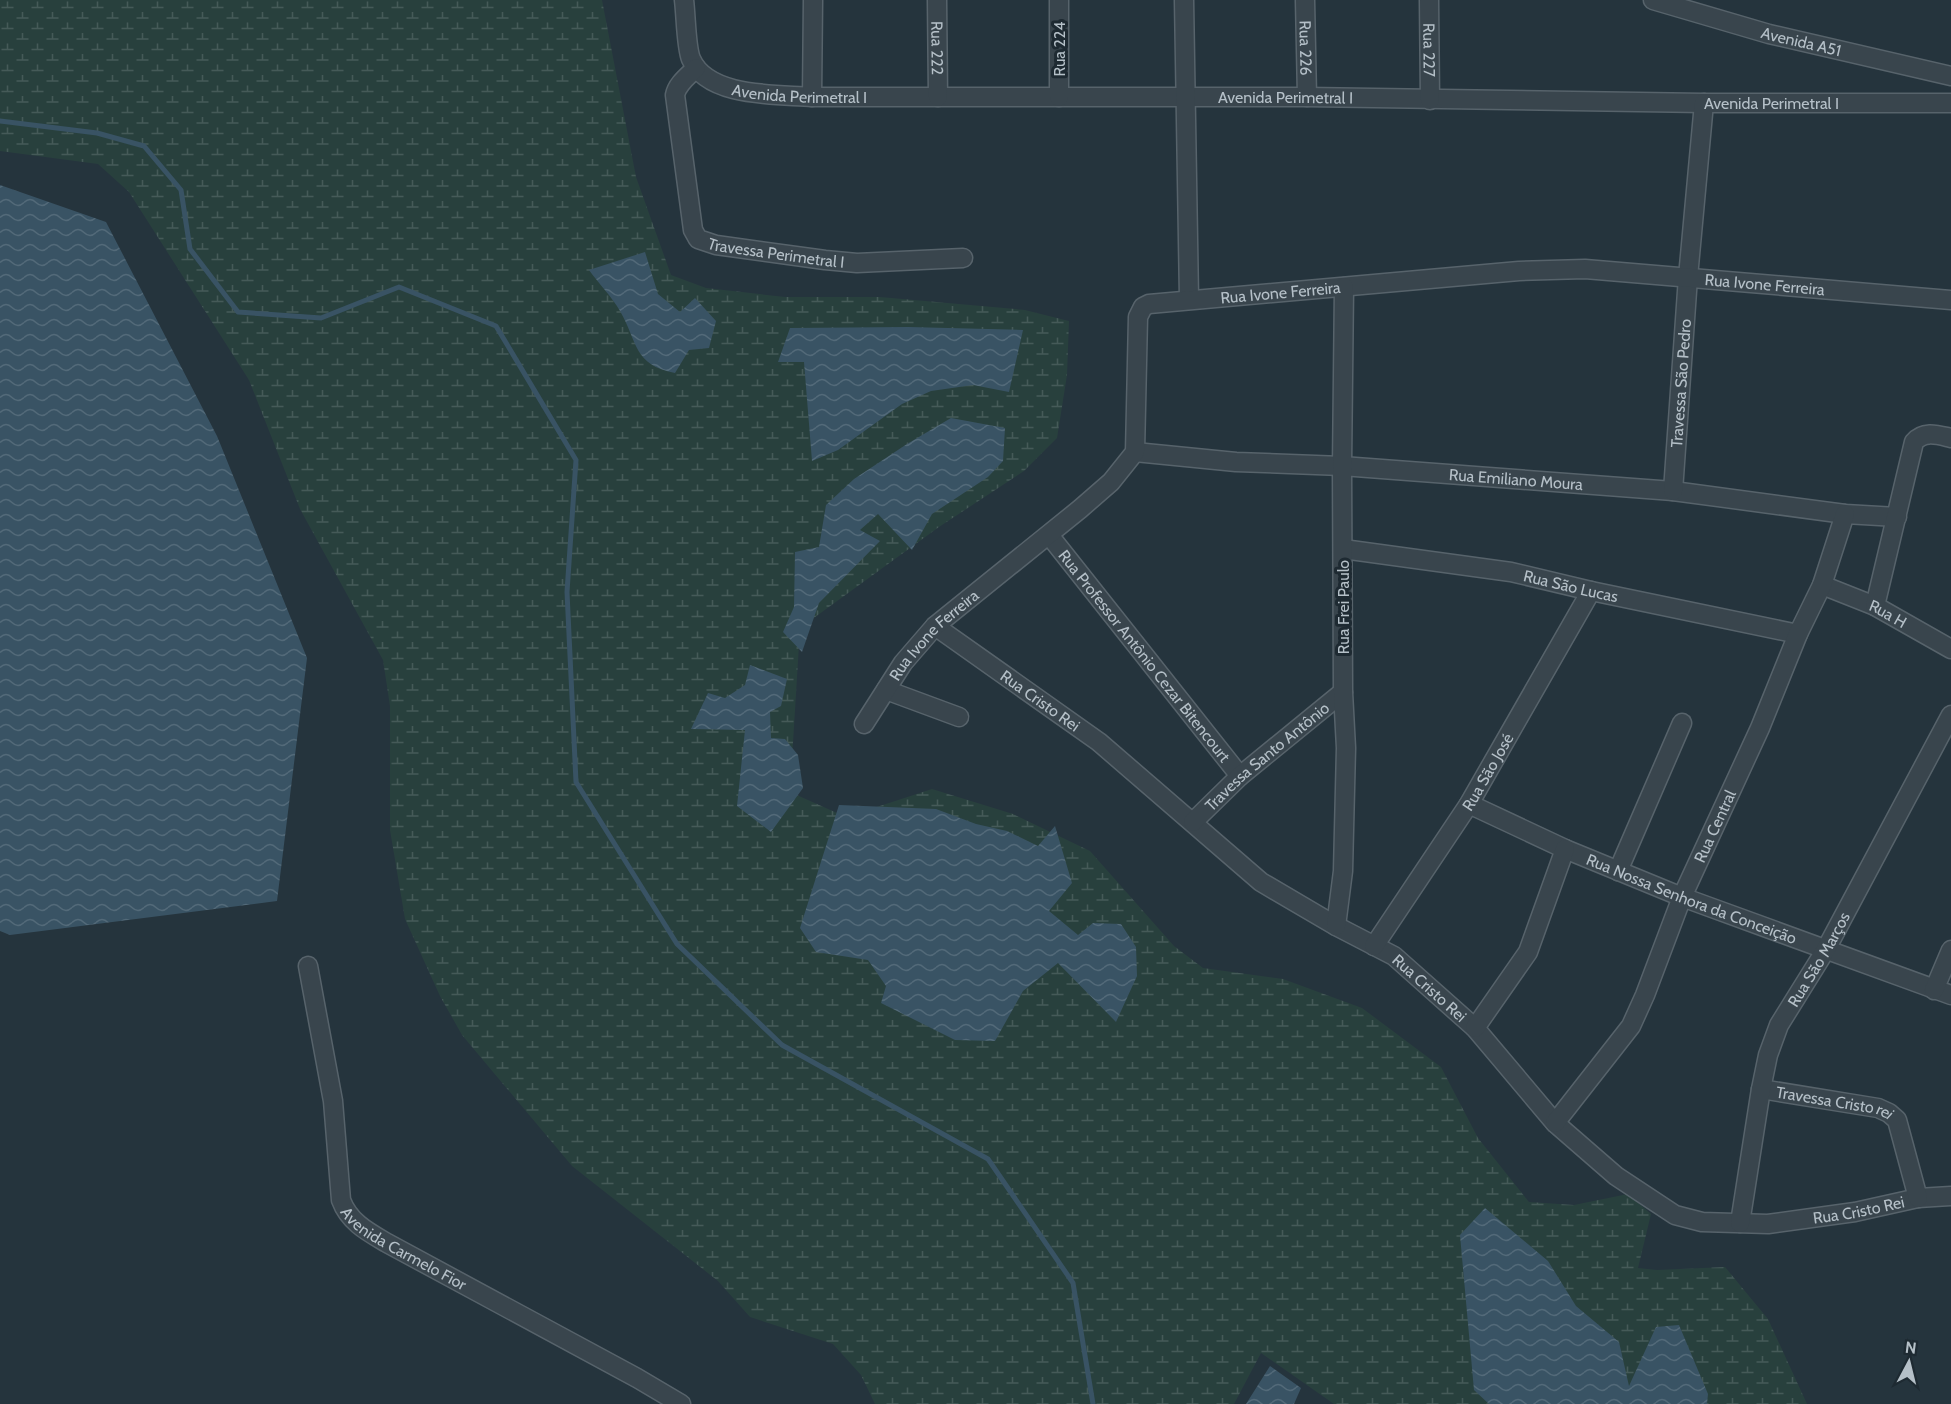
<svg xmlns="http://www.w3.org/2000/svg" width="1951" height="1404" viewBox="0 0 1951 1404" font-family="Cabin,sans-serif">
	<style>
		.wetland { fill: url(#wetland-marsh) }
		.water { fill: url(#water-waves) }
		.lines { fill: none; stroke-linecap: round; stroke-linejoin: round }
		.stream { stroke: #395364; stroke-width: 5 }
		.minor-casing { stroke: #57636b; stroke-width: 21 }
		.minor { stroke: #39454d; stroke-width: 18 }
		.labels { text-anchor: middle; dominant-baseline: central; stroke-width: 6; stroke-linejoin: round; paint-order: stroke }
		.street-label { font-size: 16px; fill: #b5c0c8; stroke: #1e2a32 }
	</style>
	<defs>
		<pattern id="wetland-marsh" width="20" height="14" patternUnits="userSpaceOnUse" patternTransform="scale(1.5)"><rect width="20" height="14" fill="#28403d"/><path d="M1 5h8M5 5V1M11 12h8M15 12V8" fill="none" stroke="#455a58"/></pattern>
		<pattern id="water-waves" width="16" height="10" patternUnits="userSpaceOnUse" patternTransform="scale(1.5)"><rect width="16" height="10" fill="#395364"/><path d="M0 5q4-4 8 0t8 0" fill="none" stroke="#536a79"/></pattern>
	</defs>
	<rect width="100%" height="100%" fill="#25343d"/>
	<path class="wetland" d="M0,0H602L636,177L671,275L706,288L785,297H880L1025,310L1069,321L1067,375L1057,438L1024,471L939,527L800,628L790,792L846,817L932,789L1013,814L1090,851L1174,946L1203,968L1283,979L1362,1008L1441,1067L1478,1138L1529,1202L1574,1205L1628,1194L1651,1214L1638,1268L1657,1270L1725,1267L1768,1319L1807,1404H1334L1261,1353L1234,1404H875L861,1375L833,1344L750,1317L718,1281L572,1166L462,1035L440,996L405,919L390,830V706L383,660L300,509L249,380L129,192L98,164L0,151Z"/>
	<path class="water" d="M0,185L106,222L217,436L307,658L277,901L10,935L0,931Z
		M645,252L658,294L680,312L695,298L716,321L709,348L689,350L675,373C633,365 638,342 620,311C612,297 599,284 589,270Z
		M908,327L1023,330L1009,392L973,385L931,391L902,404L838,450L812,461L804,362H778L790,328Z
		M951,418L1005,428L1003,461L988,477L932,514L912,550L878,514L860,530L880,541L819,603L802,652L783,632L794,607L795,552L819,547L826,505L854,479L907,444Z
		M750,665L787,679L781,706L770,712L771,738L785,739L798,755L803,788L771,832L737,806L745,730L691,729L708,693L725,698L745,685Z
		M839,805L936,809L976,824L1007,831L1038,846L1055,826L1072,883L1049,911L1078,935L1093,923L1121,924L1136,947L1137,976L1116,1022L1058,963L1023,991L995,1041L955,1040L881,1003L886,986L868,960L816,952L800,928Z
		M1485,1208L1548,1261L1576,1306L1619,1342L1629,1386L1656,1327L1679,1325L1708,1394L1707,1404H1489L1474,1390L1460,1235Z
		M1270,1366L1301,1388L1294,1404H1246Z"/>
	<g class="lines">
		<path class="stream" d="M0,121L97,133L144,146L181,190L190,249L238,312L321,318L399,287L496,326L576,460L567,592L576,782L677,944L782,1045L988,1159L1073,1283L1093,1404"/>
		<g class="minor-casing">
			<g id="minor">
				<path id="s1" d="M684,0C686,15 686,47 691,59C708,98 777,94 812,97H1307L1704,103H1951"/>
				<path id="s2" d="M937,0L938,97"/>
				<path d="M1059,0V97"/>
				<path d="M1184,0L1189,299"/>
				<path id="s3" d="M1305,0L1307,97"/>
				<path id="s4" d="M1429,0L1430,100"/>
				<path id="s5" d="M1653,0L1769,34L1951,76"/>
				<path id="s6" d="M696,68C688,76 677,84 675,95L693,230L698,239L716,245L825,260L857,263L963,258"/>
				<path d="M812,97L813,0"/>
				<path id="s7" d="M1135,452L1236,462L1342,466L1673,491L1845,514L1897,517"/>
				<path id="s8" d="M1673,491L1688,277L1704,103"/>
				<path id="s9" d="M1049,535L1240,776"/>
				<path id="s10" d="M1343,549L1511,572L1591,591L1798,634"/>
				<path id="s11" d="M1822,585L1875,606L1951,649"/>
				<path d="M1875,606L1914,442C1924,430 1938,435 1951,438"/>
				<path id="s12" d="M935,626L1099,742L1261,882L1336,926L1394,956L1475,1028L1555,1123L1616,1176L1675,1215L1702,1222L1768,1224L1855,1212L1918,1198L1951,1196"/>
				<path d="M886,690L959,717"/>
				<path id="s13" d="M864,724L903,663L935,626L1080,509L1111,482L1135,452L1138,317L1143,307L1149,304L1519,271L1585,269L1951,300"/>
				<path id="s14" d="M1469,804L1565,849L1682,897L1951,995"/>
				<path id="s15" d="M1193,822L1240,776L1343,692"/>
				<path d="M1618,871L1682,723"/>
				<path d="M1336,926L1343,871L1346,748L1343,692L1342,466L1344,287"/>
				<path id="s16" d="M1374,946L1469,804L1591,591"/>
				<path id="s17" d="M308,966L333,1101L341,1200C349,1222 368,1232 387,1243L637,1378L681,1404"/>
				<path d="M1934,990L1951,950"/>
				<path d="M1475,1028L1528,952L1565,849"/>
				<path id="s18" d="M1761,1089L1878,1108L1889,1113L1897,1120L1918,1198"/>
				<path id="s19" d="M1555,1123L1631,1026L1645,995L1682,897L1760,728L1798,634L1822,585L1845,514"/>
				<path id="s20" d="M1740,1223L1761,1089L1768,1055L1779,1025L1825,951L1951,715"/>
			</g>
		</g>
		<use href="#minor" class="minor"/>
	</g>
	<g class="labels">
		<g class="street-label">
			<text stroke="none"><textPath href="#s5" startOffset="154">Avenida A51</textPath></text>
			<text stroke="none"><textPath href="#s2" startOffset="48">Rua 222</textPath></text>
			<text transform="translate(1059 49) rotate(-90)">Rua 224</text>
			<text stroke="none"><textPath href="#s3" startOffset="48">Rua 226</textPath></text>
			<text stroke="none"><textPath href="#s4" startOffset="50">Rua 227</textPath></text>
			<text stroke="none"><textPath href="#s1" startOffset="180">Avenida Perimetral I</textPath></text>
			<text stroke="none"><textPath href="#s1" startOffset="666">Avenida Perimetral I</textPath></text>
			<text stroke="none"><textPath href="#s1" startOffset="1152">Avenida Perimetral I</textPath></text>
			<text stroke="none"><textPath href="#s6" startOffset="261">Travessa Perimetral I</textPath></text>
			<text stroke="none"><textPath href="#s13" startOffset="1158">Rua Ivone Ferreira</textPath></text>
			<text stroke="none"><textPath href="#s13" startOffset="672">Rua Ivone Ferreira</textPath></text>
			<text stroke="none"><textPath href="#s8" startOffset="108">Travessa São Pedro</textPath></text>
			<text stroke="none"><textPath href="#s7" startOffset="382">Rua Emiliano Moura</textPath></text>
			<text stroke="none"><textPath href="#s10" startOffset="231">Rua São Lucas</textPath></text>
			<text transform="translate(1343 607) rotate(-90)">Rua Frei Paulo</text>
			<text stroke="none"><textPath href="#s11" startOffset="72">Rua H</textPath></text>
			<text stroke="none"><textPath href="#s13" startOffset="114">Rua Ivone Ferreira</textPath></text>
			<text stroke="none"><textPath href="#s9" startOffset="154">Rua Professor Antônio Cezar Bitencourt</textPath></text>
			<text stroke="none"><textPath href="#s12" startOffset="129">Rua Cristo Rei</textPath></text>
			<text stroke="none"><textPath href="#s15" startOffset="99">Travessa Santo Antônio</textPath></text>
			<text stroke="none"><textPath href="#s16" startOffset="208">Rua São José</textPath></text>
			<text stroke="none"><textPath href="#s19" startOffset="340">Rua Central</textPath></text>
			<text stroke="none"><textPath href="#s14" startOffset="242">Rua Nossa Senhora da Conceição</textPath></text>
			<text stroke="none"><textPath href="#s20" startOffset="279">Rua São Marços</textPath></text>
			<text stroke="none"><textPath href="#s12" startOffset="615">Rua Cristo Rei</textPath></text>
			<text stroke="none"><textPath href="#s18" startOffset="75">Travessa Cristo rei</textPath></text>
			<text stroke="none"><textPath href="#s12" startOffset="1137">Rua Cristo Rei</textPath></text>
			<text stroke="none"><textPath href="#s17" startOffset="318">Avenida Carmelo Fior</textPath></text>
		</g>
	</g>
	<g transform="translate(1909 1362) rotate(7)" stroke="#1e2a32" stroke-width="4.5" paint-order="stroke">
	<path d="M0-4.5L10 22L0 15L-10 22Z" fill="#b5c0c8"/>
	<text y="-9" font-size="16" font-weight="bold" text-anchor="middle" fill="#b5c0c8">N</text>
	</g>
</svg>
